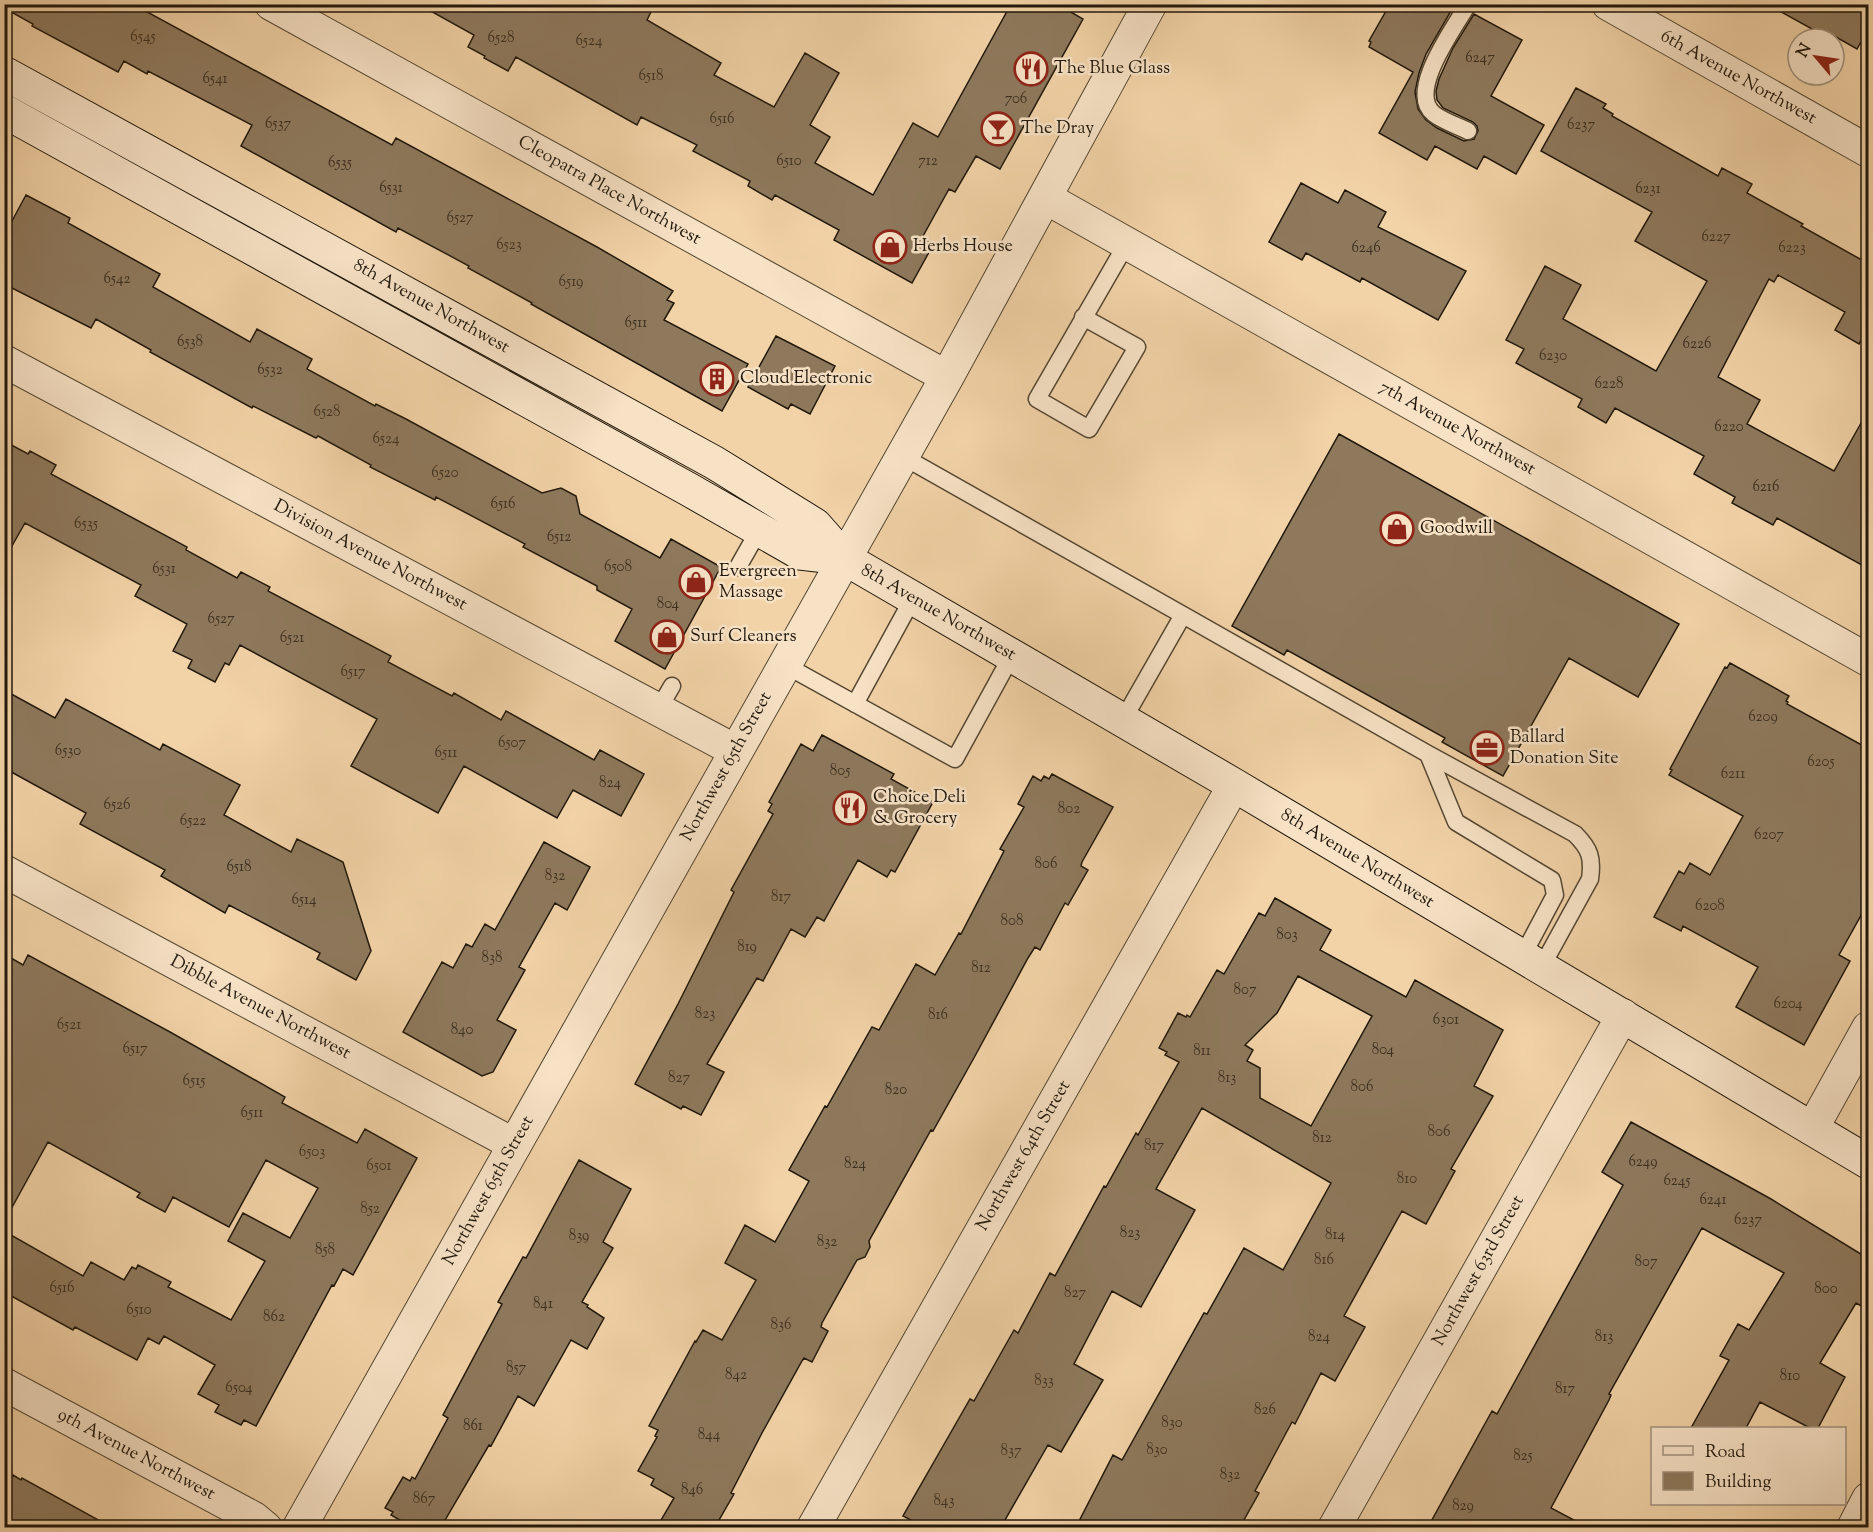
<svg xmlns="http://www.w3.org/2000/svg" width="1873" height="1532" viewBox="0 0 1873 1532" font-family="'Sorts Mill Goudy',serif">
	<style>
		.building { fill: #8e795d; stroke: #21180c; stroke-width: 1.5; fill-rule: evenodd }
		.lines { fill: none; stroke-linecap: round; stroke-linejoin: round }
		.service-casing { stroke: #554733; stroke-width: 19 }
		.minor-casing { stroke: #554733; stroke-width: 34 }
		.tertiary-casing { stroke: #554733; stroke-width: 35 }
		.secondary-casing { stroke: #21180c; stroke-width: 35 }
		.service { stroke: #f7e2c6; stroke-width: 16 }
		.minor { stroke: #f7e2c6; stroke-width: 32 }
		.tertiary { stroke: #f7e2c6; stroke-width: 33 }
		.secondary { stroke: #f7e2c6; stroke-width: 33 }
		.labels { text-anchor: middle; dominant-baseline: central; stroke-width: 5; stroke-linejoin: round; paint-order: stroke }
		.number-label { font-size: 15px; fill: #3c3020 }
		.poi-label { font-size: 18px; fill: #21180c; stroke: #f7e2c6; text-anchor: start }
		.street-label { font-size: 18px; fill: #21180c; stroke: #f7e2c6 }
	</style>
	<rect width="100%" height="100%" fill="#f2d3a7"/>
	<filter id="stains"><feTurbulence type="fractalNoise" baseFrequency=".00333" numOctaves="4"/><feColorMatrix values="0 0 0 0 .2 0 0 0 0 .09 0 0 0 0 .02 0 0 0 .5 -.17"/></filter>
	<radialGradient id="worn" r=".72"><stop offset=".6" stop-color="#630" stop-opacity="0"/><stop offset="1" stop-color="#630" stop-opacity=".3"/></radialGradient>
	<path class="building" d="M4,4H129L139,10L140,8L392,145L396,138L597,247L673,291L667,300L674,303L664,320L748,364L722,411L531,304L532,303L468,268L469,266L398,228L396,232L241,146L252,125L148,71L147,74L124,61L118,72L32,26L33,24L4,8Z
		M418,4H655L647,20L721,63L714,75L774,107L805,53L839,73L810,125L830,137L815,163L873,195L913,123L938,137L1011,4H1057L1083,19L1000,169L976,156L955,192L949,189L922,238L933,245L912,283L834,240L839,230L775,195L772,200L748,186L750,181L693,151L697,145L641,117L637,125L516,57L508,71L484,58L485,56L468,47L474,35Z
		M1390,4H1455L1426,54L1419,73L1415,92L1418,109L1426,120L1437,128L1464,141L1474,139L1478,131L1477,126L1473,122L1443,108L1437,100L1436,91L1439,79L1453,48L1474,14L1522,40L1491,96L1544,125L1516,174L1484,156L1477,169L1435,146L1427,160L1379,133L1413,72L1369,47L1371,42L1369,41Z
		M1767,4H1869V28L1857,49L1836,37L1834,39H1830Z
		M1576,88L1606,104L1603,108L1613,114L1612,116L1718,176L1722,168L1752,184L1747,193L1803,224L1801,226L1869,264V327L1859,344L1835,330L1845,312L1778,275L1774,282L1769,279L1718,377L1760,400L1747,424L1834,471L1869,409V569L1777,518L1773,525L1732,503L1735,497L1694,474L1704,456L1615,408L1606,423L1578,407L1582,399L1516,363L1524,349L1506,340L1545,266L1581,285L1563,319L1656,371L1707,281L1635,241L1652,212L1541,151Z
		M1301,183L1338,203L1345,190L1386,212L1378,227L1466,271L1438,320L1362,278L1360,282L1306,253L1302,260L1269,242Z
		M26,195L70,218L68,223L160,274L153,287L250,342L257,329L312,359L307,369L375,406L376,404L406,419L542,493L561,488L576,496L580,514L660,558L671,539L721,567L665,669L615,641L632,609L597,590V586L523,547L525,544L436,497L435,500L370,467L371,465L318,436L316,438L253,406L252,408L150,352L151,350L96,319L91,328L4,284V236Z
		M776,336L835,366L810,414L791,404L788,409L748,387Z
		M1339,434L1679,624L1638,697L1569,658L1503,776L1442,742L1445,738L1287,650L1284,655L1232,626Z
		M4,441L28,454L30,451L56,465L51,474L187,547L186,550L237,578L241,572L270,587L268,591L391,656L388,662L452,696L454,693L501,720L506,711L594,760L600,750L644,774L621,816L573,790L557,818L464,766L438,813L351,766L377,719L240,645L229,665L225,663L215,682L188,668L192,660L173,651L187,624L135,596L141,585L25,523L4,560Z
		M1730,663L1789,696L1786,701L1788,702L1787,704L1869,749V901L1839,955L1850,961L1804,1045L1736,1007L1758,967L1683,926L1681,931L1654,917L1679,871L1684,874L1690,863L1710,875L1743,816L1669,775L1672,770L1670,769L1701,711L1725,667L1727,668Z
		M4,690L55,718L66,699L160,750L163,744L240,785L224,815L291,852L297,839L343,862L371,951L356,980L317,959L320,953L229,905L225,913L161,876L165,870L80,824L86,813L4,768Z
		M822,735L894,774L891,779L933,802L895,872L891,870L887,877L858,860L824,921L817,917L805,937L791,929L763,981L757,978L707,1064L724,1072L701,1115L683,1106L681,1109L635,1084L678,1004L734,892L731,890L773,814L768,811L772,804L769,802L801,744L813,751Z
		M1052,774L1113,807L1082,862L1081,866L1088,870L1068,905L1065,903L1040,950L1035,947L1028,958L975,1056L933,1131L931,1130L869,1241L870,1247L865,1257L857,1260L822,1323L821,1327L828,1331L812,1362L804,1358L802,1361L762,1433L731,1493L734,1494L715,1527H657L674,1498L651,1485L654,1479L638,1471L657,1437L655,1436L658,1430L649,1426L695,1341L696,1342L703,1330L722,1340L756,1280L725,1263L745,1225L775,1242L809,1181L789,1170L825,1106L827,1107L872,1027L879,1030L916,964L935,975L959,933L961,934L1004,851L1000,849L1024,807L1018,804L1033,776L1041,781L1044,776L1049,779Z
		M544,842L590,867L567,910L555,903L519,967L525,970L497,1020L516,1030L493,1072L482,1076L403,1032L442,962L453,968L466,944L472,947L485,924L495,930Z
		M1275,898L1331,930L1320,950L1406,997L1415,980L1503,1030L1474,1086L1493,1096L1451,1169L1455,1171L1426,1224L1402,1211L1344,1316L1365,1327L1335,1381L1321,1373L1295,1424L1292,1422L1255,1491L1259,1493L1240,1527H1076L1113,1455L1122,1460L1204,1313L1207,1314L1244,1248L1283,1270L1331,1183L1202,1108L1156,1189L1195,1210L1141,1307L1112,1291L1074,1364L1103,1380L1061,1452L1048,1445L1001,1527H924L903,1516L970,1399L974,1401L1014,1330L1018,1333L1050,1273L1055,1276L1104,1186L1106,1187L1136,1133L1138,1135L1179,1062L1165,1055L1167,1052L1159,1048L1178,1013L1186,1017L1187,1015L1190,1017L1217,970L1224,974L1259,913L1265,916ZM1298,976L1372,1016L1311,1126L1260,1098V1068L1247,1061L1253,1050L1245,1045L1277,1013Z
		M4,954L23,965L28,955L170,1032L285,1097L282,1103L357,1143L365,1129L417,1158L353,1275L343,1269L334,1286L332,1285L256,1426L244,1420L241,1425L215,1412L219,1405L198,1394L215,1365L164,1336L159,1344L148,1338L137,1360L75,1327L73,1330L4,1292V1231L83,1276L91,1262L124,1280L132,1267L136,1269L138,1265L171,1282L168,1287L231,1320L265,1261L228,1241L243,1213L290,1238L318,1188L266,1160L229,1227L173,1197L165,1212L137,1197L140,1193L48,1142L4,1222Z
		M1631,1122L1771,1199L1869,1259V1310L1856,1303L1820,1363L1845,1377L1818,1428H1810L1760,1402L1746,1428H1691L1729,1360L1720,1356L1738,1324L1749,1330L1784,1273L1702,1228L1609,1394L1611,1395L1609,1400L1551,1508L1587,1527H1428L1492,1411L1497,1414L1623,1185L1602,1172Z
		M579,1160L631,1189L603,1242L613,1248L582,1302L588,1305L587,1307L604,1318L587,1349L571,1340L534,1406L518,1396L491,1446L489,1445L441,1527H412L391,1515L393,1512L385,1508L403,1477L410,1481L412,1477L415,1479L448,1418L443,1415L502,1304L498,1302L523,1257L526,1258Z
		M13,1475L21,1480L22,1478L111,1527H4V1491Z"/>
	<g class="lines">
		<g class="service-casing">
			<path id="service" d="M1468,131C1458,126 1443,121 1434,114C1406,92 1455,27 1468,4
				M1083,317L1137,347L1089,429L1037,399L1127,243
				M902,456L1183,615L1123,720
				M738,567L759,530
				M1183,615L1428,754L1575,834C1590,849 1593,858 1590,879L1541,968
				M785,665L955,759L1012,655
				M855,704L913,598
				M658,710L672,686
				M1428,754L1456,822L1552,880L1555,895L1522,957"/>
		</g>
		<g class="minor-casing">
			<path id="minor" d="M271,4L947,377
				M1608,4L1868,151
				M1046,198L1868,660
				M4,361L736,751
				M4,871L515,1145
				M1812,1129L1868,1028
				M4,1384L254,1518L266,1528
				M813,1528L1234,785
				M1334,1528L1623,1015
				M1853,1528L1868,1499"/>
		</g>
		<g class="tertiary-casing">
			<path id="tertiary" d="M299,1528L947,377L1150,4"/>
		</g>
		<g class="secondary-casing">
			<path id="secondary" d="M4,73L715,463L815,525L844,558L1234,785L1868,1162
				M4,111L688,489L800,553L844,558"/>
		</g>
		<use href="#service" class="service"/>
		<use href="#minor" class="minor"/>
		<use href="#tertiary" class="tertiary"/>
		<use href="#secondary" class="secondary"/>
	</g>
	<defs>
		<g id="restaurant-ring" transform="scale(1.725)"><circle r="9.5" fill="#f7e2c6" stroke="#8f2418" stroke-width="1.5"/><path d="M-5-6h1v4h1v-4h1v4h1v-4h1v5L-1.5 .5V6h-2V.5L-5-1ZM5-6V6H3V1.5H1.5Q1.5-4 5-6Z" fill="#8f2418"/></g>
		<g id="bar-ring" transform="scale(1.725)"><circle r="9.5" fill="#f7e2c6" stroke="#8f2418" stroke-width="1.5"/><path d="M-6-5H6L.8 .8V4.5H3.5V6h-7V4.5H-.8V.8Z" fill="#8f2418"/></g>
		<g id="shop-ring" transform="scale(1.725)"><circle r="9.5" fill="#f7e2c6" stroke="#8f2418" stroke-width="1.5"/><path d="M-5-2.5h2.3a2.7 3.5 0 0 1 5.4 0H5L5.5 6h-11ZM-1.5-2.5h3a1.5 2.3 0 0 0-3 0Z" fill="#8f2418"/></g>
		<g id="building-ring" transform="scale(1.725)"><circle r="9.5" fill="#f7e2c6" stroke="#8f2418" stroke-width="1.5"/><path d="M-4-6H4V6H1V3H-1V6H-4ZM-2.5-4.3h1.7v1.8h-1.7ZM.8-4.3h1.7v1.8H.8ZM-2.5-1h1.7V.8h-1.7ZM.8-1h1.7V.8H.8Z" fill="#8f2418"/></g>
		<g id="office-ring" transform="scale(1.725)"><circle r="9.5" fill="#f7e2c6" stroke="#8f2418" stroke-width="1.5"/><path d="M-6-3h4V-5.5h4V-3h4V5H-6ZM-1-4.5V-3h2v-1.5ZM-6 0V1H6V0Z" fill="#8f2418"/></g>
	</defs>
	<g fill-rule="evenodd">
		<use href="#restaurant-ring" x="1031" y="69"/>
		<use href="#bar-ring" x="998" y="129"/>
		<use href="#shop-ring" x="890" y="247"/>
		<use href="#building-ring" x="717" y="379"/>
		<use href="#shop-ring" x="1397" y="529"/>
		<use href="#shop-ring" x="696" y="582"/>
		<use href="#shop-ring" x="667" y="637"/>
		<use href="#office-ring" x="1487" y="748"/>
		<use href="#restaurant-ring" x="850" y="808"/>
	</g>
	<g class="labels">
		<g class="number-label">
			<text x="143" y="37">6545</text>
			<text x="501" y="38">6528</text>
			<text x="589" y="41">6524</text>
			<text x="1480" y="58">6247</text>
			<text x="651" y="76">6518</text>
			<text x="215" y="79">6541</text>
			<text x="1016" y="99">706</text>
			<text x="722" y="119">6516</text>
			<text x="278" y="124">6537</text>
			<text x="1581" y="125">6237</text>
			<text x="789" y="161">6510</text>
			<text x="928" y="161">712</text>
			<text x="340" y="163">6535</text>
			<text x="391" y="188">6531</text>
			<text x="1648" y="189">6231</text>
			<text x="460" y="218">6527</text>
			<text x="1716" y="237">6227</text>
			<text x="509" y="245">6523</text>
			<text x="1366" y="248">6246</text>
			<text x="1792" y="248">6223</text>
			<text x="117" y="279">6542</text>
			<text x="571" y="282">6519</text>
			<text x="636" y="323">6511</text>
			<text x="190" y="342">6538</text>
			<text x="1697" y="344">6226</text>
			<text x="1553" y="356">6230</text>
			<text x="270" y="370">6532</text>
			<text x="1609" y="384">6228</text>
			<text x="327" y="412">6528</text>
			<text x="1729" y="427">6220</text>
			<text x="386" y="439">6524</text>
			<text x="445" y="473">6520</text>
			<text x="1766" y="487">6216</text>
			<text x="503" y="504">6516</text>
			<text x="86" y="524">6535</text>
			<text x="559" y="537">6512</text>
			<text x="618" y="567">6508</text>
			<text x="164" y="569">6531</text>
			<text x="668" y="604">804</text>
			<text x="221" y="619">6527</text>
			<text x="292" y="638">6521</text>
			<text x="353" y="672">6517</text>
			<text x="1763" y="717">6209</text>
			<text x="512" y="743">6507</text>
			<text x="68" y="751">6530</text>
			<text x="446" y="753">6511</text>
			<text x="1821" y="762">6205</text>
			<text x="840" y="771">805</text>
			<text x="1733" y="774">6211</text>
			<text x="610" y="783">824</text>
			<text x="117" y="805">6526</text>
			<text x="1069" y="809">802</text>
			<text x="193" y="821">6522</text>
			<text x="1769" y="835">6207</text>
			<text x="1046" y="864">806</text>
			<text x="239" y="867">6518</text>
			<text x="555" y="876">832</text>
			<text x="781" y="897">817</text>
			<text x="304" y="900">6514</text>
			<text x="1710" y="906">6208</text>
			<text x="1012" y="921">808</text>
			<text x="1287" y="935">803</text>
			<text x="747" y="947">819</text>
			<text x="492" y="958">838</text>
			<text x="981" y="968">812</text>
			<text x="1245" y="990">807</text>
			<text x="1788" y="1004">6204</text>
			<text x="705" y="1014">823</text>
			<text x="938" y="1015">816</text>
			<text x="1446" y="1020">6301</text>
			<text x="69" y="1025">6521</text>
			<text x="462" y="1030">840</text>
			<text x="135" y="1049">6517</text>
			<text x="1383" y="1050">804</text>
			<text x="1202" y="1051">811</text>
			<text x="679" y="1078">827</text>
			<text x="1227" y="1078">813</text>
			<text x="194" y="1081">6515</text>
			<text x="1362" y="1087">806</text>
			<text x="896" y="1090">820</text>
			<text x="252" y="1113">6511</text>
			<text x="1439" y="1132">806</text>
			<text x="1322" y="1138">812</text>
			<text x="1154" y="1146">817</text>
			<text x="312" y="1152">6503</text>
			<text x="1643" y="1162">6249</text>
			<text x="855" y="1164">824</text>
			<text x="379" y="1166">6501</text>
			<text x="1407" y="1179">810</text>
			<text x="1677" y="1181">6245</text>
			<text x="1713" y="1200">6241</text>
			<text x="370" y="1209">852</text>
			<text x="1748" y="1220">6237</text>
			<text x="1130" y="1233">823</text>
			<text x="1335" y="1235">814</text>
			<text x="579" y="1236">839</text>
			<text x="827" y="1242">832</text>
			<text x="325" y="1250">858</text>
			<text x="1324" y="1260">816</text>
			<text x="1646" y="1262">807</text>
			<text x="62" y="1288">6516</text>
			<text x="1826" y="1289">800</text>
			<text x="1075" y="1293">827</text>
			<text x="543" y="1304">841</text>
			<text x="139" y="1310">6510</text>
			<text x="274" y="1317">862</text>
			<text x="781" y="1325">836</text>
			<text x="1319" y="1337">824</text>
			<text x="1604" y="1337">813</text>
			<text x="516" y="1368">857</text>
			<text x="736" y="1375">842</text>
			<text x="1790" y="1376">810</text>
			<text x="1044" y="1381">833</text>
			<text x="239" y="1388">6504</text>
			<text x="1565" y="1389">817</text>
			<text x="1265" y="1410">826</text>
			<text x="1172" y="1423">830</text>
			<text x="473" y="1426">861</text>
			<text x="709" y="1435">844</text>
			<text x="1157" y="1450">830</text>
			<text x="1011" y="1451">837</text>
			<text x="1523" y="1456">825</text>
			<text x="1230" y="1475">832</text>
			<text x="692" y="1490">846</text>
			<text x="424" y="1499">867</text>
			<text x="944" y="1501">843</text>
			<text x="1463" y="1506">829</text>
		</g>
		<g class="poi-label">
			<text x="1054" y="69">The Blue Glass</text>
			<text x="1021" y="129">The Dray</text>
			<text x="913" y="247">Herbs House</text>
			<text x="740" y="379">Cloud Electronic</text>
			<text x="1420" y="529">Goodwill</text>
			<text x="719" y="572">Evergreen<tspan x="719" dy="21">Massage</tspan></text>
			<text x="690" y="637">Surf Cleaners</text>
			<text x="1510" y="738">Ballard<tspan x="1510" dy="21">Donation Site</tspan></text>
			<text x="873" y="798">Choice Deli<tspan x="873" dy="21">&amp; Grocery</tspan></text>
		</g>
		<g class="street-label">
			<text transform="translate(1738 78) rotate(29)">6th Avenue Northwest</text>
			<text transform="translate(609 191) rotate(29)">Cleopatra Place Northwest</text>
			<text transform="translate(431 307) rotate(29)">8th Avenue Northwest</text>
			<text transform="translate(1457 429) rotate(29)">7th Avenue Northwest</text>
			<text transform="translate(370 556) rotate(28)">Division Avenue Northwest</text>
			<text transform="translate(938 613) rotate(30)">8th Avenue Northwest</text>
			<text transform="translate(727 767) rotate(-61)">Northwest 65th Street</text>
			<text transform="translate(1357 859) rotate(31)">8th Avenue Northwest</text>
			<text transform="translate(260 1008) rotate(28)">Dibble Avenue Northwest</text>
			<text transform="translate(1024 1156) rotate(-60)">Northwest 64th Street</text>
			<text transform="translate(489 1191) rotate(-61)">Northwest 65th Street</text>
			<text transform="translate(1479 1271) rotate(-61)">Northwest 63rd Street</text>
			<text transform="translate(136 1455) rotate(28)">9th Avenue Northwest</text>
		</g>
	</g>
	<rect width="1873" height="1532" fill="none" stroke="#f2d3a7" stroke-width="24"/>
	<rect x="6" y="6" width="1861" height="1520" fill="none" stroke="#21180c" stroke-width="3"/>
	<rect x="12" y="12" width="1849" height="1508" fill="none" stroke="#21180c" stroke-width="1.5"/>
	<rect x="1651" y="1427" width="195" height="78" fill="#f7e2c6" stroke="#a1917c" stroke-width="1.5"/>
	<rect x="1663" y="1446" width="30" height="9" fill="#f7e2c6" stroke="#a1917c" stroke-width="1.5"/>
	<text x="1705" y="1457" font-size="18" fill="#21180c">Road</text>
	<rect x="1663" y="1472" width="30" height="18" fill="#8e795d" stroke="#a1917c" stroke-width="1.5"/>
	<text x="1705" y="1487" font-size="18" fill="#21180c">Building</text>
	<g transform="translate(1816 57) rotate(299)"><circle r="28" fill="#f7e2c6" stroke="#a1917c" stroke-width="1.5"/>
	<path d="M0-4.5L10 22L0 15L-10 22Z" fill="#8f2418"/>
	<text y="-9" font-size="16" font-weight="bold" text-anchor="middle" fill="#21180c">N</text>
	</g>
	<rect width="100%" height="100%" filter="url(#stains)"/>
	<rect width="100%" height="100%" fill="url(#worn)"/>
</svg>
